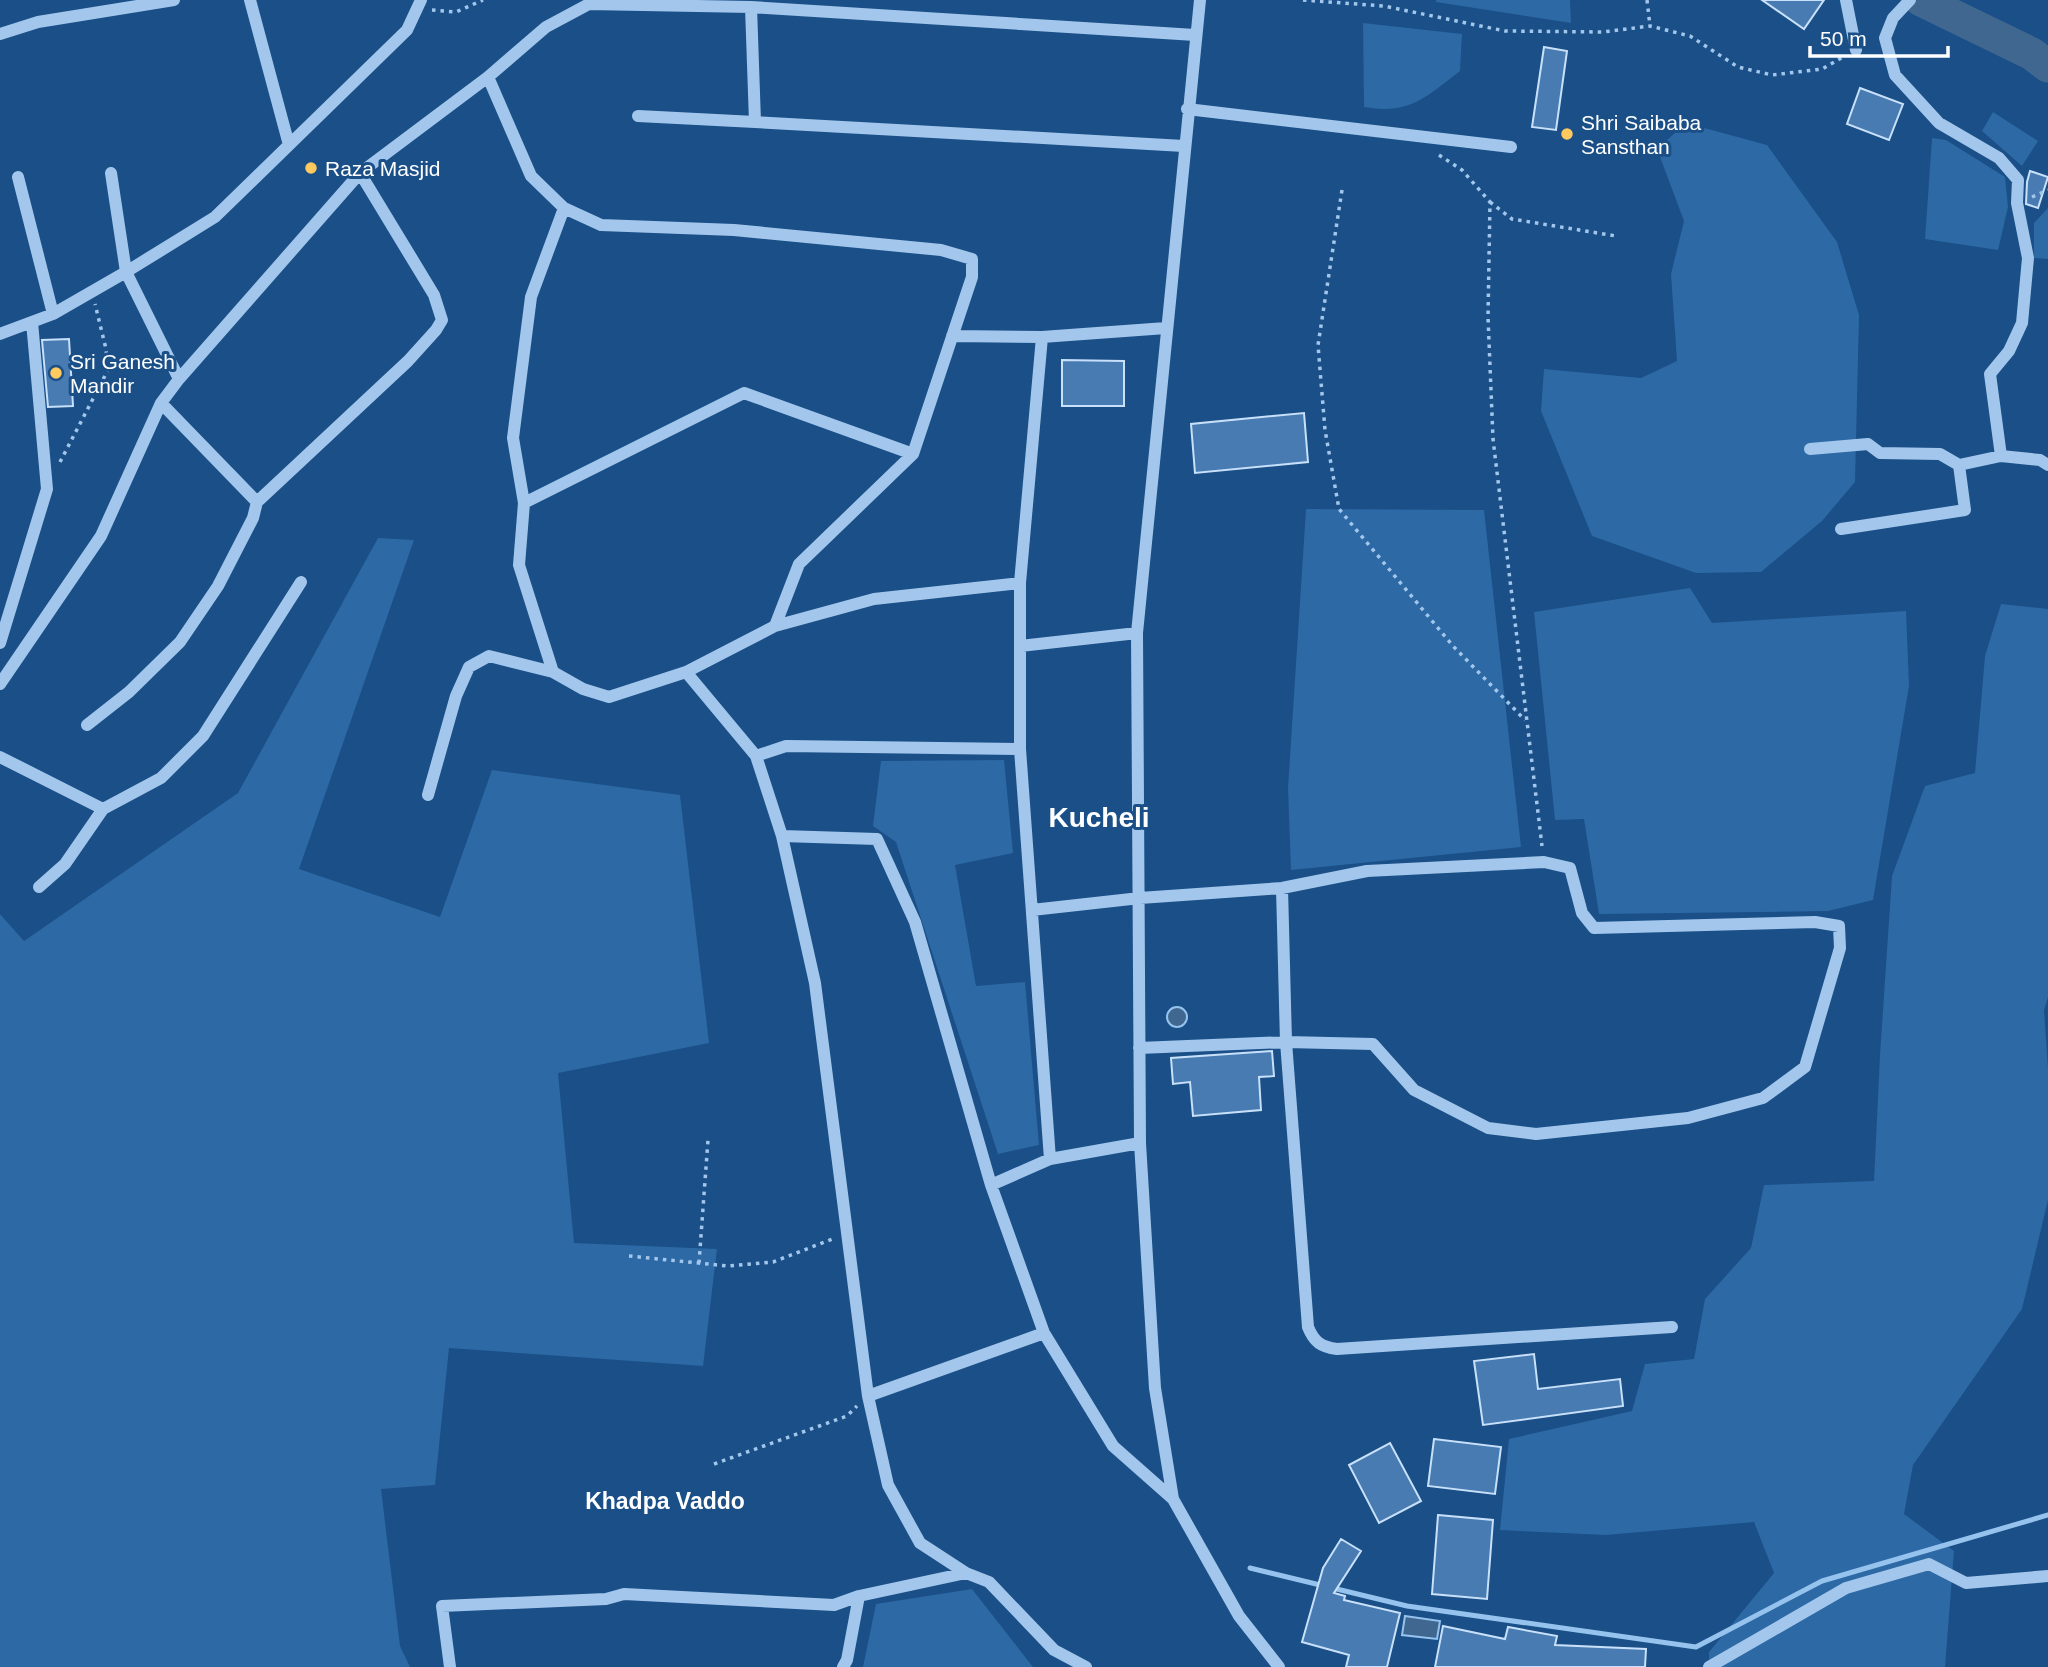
<svg xmlns="http://www.w3.org/2000/svg" width="2048" height="1667" font-family="Helvetica,sans-serif">
	<style>
		.green { fill: #2d69a5 }
		.water { fill: #406790; stroke: #95c3ee; stroke-width: 2 }
		.lines { fill: none; stroke-linecap: round; stroke-linejoin: round }
		.stream { stroke: #95c3ee; stroke-width: 5 }
		.river { stroke: #406790; stroke-width: 33 }
		.building { fill: #477bb2; stroke: #c8e0f9; stroke-width: 2 }
		.path { stroke: #a3c7ec; stroke-width: 3.5; stroke-dasharray: 3.5 5; stroke-linecap: butt }
		.minor { stroke: #a3c7ec; stroke-width: 12 }
		.poi-dot { fill: #fec95f; stroke: #1a4f87; stroke-width: 2.5 }
		.labels { text-anchor: middle; dominant-baseline: central; stroke-width: 6; stroke-linejoin: round; paint-order: stroke }
		.poi-label { font-size: 21px; fill: #fff; stroke: #1a4f87; text-anchor: start }
		.neighbourhood-label { font-size: 23px; font-weight: bold; fill: #fff; stroke: #1a4f87 }
		.district-label { font-size: 28px; font-weight: bold; fill: #fff; stroke: #1a4f87 }
	</style>
	<rect width="100%" height="100%" fill="#1a4f87"/>
	<path class="green" d="M1436,0H1570L1571,23L1436,2Z
		M1363,23L1462,34L1460,71C1426,97 1410,115 1364,107Z
		M1993,112L2038,141L2022,166L1982,131Z
		M1686,123L1767,145L1837,242L1859,315L1855,482L1822,521L1761,572L1696,573L1592,536L1541,411L1544,369L1641,378L1677,361L1671,274L1684,221L1657,149Z
		M1932,138L1946,140L2005,177L2008,207L1998,250L1925,239Z
		M2048,208V259L2034,258V223Z
		M1306,509L1484,510L1521,847L1291,870L1288,788Z
		M378,538L414,540L299,869L440,917L492,770L680,795L709,1043L558,1073L574,1243L717,1249L703,1366L449,1348L435,1485L381,1489L400,1646L410,1667H0V914L24,941L238,793Z
		M1690,588L1712,623L1906,611L1909,686L1873,900L1828,911L1599,914L1584,819L1555,820L1534,612Z
		M2001,604L2048,609V997L2044,1010L2048,1068V1200L2022,1309L1913,1465L1904,1514L1954,1551L1945,1667H1709V1652L1774,1573L1754,1522L1606,1535L1500,1530L1509,1439L1632,1411L1645,1364L1694,1359L1705,1299L1751,1248L1764,1185L1874,1181L1880,1055L1892,876L1925,786L1975,773L1985,656Z
		M1004,760L1013,853L955,865L976,986L1025,982L1039,1145L998,1154L896,842L873,826L881,761Z
		M972,1589L1033,1667H863L876,1604Z"/>
	<path class="water" d="M1167 1017a10 10 0 1 1 20 0a10 10 0 1 1-20 0Z
		M1405,1616L1440,1621L1437,1639L1402,1635Z"/>
	<g class="lines">
		<path class="stream" d="M1250,1568L1407,1606L1696,1647L1822,1581L2048,1515"/>
		<path class="river" d="M1921,0L2032,54L2048,66"/>
	</g>
	<path class="building" d="M1762,0H1824L1804,29Z
		M1544,47L1567,51L1556,130L1532,127Z
		M1860,88L1903,104L1889,140L1847,124Z
		M2030,171L2048,177L2038,208L2026,204L2027,182Z
		M69,339L73,406L48,407L42,340Z
		M1062,360L1124,361V406H1062Z
		M1304,413L1308,462L1195,473L1191,424Z
		M1272,1051L1274,1076L1259,1077L1261,1110L1193,1116L1190,1082L1173,1084L1171,1058Z
		M1534,1354L1538,1389L1620,1379L1623,1406L1483,1425L1474,1361Z
		M1434,1439L1501,1447L1495,1494L1428,1486Z
		M1390,1443L1421,1501L1379,1523L1349,1465Z
		M1438,1515L1493,1520L1487,1599L1432,1594Z
		M1341,1539L1361,1551L1334,1593L1345,1596L1344,1600L1400,1613L1387,1667H1346L1349,1655L1302,1642L1323,1568Z
		M1443,1626L1505,1639L1508,1627L1557,1636L1555,1645L1646,1649L1645,1667H1435Z"/>
	<g class="lines">
		<path class="path" d="M1303,0L1384,6L1505,31L1603,32L1650,26L1690,36L1738,67L1772,75L1822,69L1845,56
			M1647,0L1650,26
			M432,10L456,12L483,0
			M1439,155L1462,170L1490,202L1488,317L1493,439L1542,846
			M1342,190L1318,345L1325,430L1339,509L1453,646L1525,720
			M2032,197L2048,190
			M1490,202L1512,219L1616,236
			M60,462L108,370L106,349L95,304
			M629,1256L728,1266L773,1262L835,1238
			M699,1263L708,1140
			M714,1464L847,1416L857,1406"/>
		<path class="minor" d="M250,0L289,145
			M1200,0L1137,633L1140,1143L1155,1388L1173,1499L1239,1616L1279,1667
			M1846,0L1856,50
			M1910,0L1893,18L1885,38L1895,75L1939,123L1999,158L2018,180L2017,203L2028,258L2022,323L2009,351L1990,374L2001,456L2040,460L2048,465
			M751,7L755,122L1184,146
			M0,34L38,22L174,0
			M488,77L531,176L564,208L601,225L734,230L941,250L972,259V277L913,454L799,564L775,626
			M1187,109L1511,147
			M638,116L755,122
			M111,173L126,272L179,379
			M18,177L53,314
			M0,334L53,314L126,272L215,217L407,30L421,0
			M952,336L1042,337L1166,328
			M1042,337L1020,583V749L1050,1159
			M161,403L257,502
			M1810,449L1868,444L1880,453L1940,454L1959,465
			M524,503L744,393L913,454
			M1841,529L1965,510L1959,465L2001,456
			M0,643L47,489L32,322
			M1020,646L1137,633
			M553,672L519,565L524,503L513,438L531,297L564,208
			M686,672L756,756L782,836L815,983L868,1396L888,1485L920,1543L966,1573L989,1582L1054,1650L1086,1667
			M0,684L101,536L161,403L179,379L360,173L488,77L546,27L589,4L751,7L1195,35
			M87,725L129,692L180,642L218,586L253,518L257,502L408,361L436,330L442,320L434,295L360,173
			M756,756L786,746L1020,749
			M0,757L103,809
			M428,795L456,696L469,667L489,656L553,672L583,689L609,697L686,672L775,626L874,599L1020,583
			M782,836L877,839L915,922L991,1185L1044,1333L1113,1446L1173,1499
			M39,887L65,864L103,809L161,778L203,736L301,582
			M1282,888L1286,1042L1308,1327C1314,1342 1321,1347 1337,1349L1672,1327
			M1032,910L1140,898L1282,888L1367,871L1544,862L1570,868L1582,913L1594,928L1815,922L1839,926L1840,948L1805,1067L1763,1098L1688,1118L1536,1134L1488,1128L1414,1090L1373,1044L1286,1042L1139,1048
			M991,1185L1050,1159L1140,1143
			M868,1396L1044,1333
			M450,1667L442,1606L606,1599L624,1594L834,1605L859,1596L966,1573
			M843,1667L847,1660L859,1596
			M1709,1667L1846,1588L1929,1564L1966,1583L2048,1576"/>
	</g>
	<g class="poi-dot">
		<circle cx="1567" cy="134" r="7"/>
		<circle cx="311" cy="168" r="7"/>
		<circle cx="56" cy="373" r="7"/>
	</g>
	<g class="labels">
		<g class="poi-label">
			<text x="1581" y="122">Shri Saibaba<tspan x="1581" dy="24">Sansthan</tspan></text>
			<text x="325" y="168">Raza Masjid</text>
			<text x="70" y="361">Sri Ganesh<tspan x="70" dy="24">Mandir</tspan></text>
		</g>
		<g class="neighbourhood-label">
			<text x="665" y="1501">Khadpa Vaddo</text>
		</g>
		<g class="district-label">
			<text x="1099" y="817">Kucheli</text>
		</g>
	</g>
	<path d="M1810 46v10h138v-10" fill="none" stroke="#ffffff" stroke-width="3.5"/>
	<text x="1820" y="46" font-size="21" fill="#ffffff" stroke="#1a4f87" stroke-width="5" paint-order="stroke">50 m</text>
</svg>
